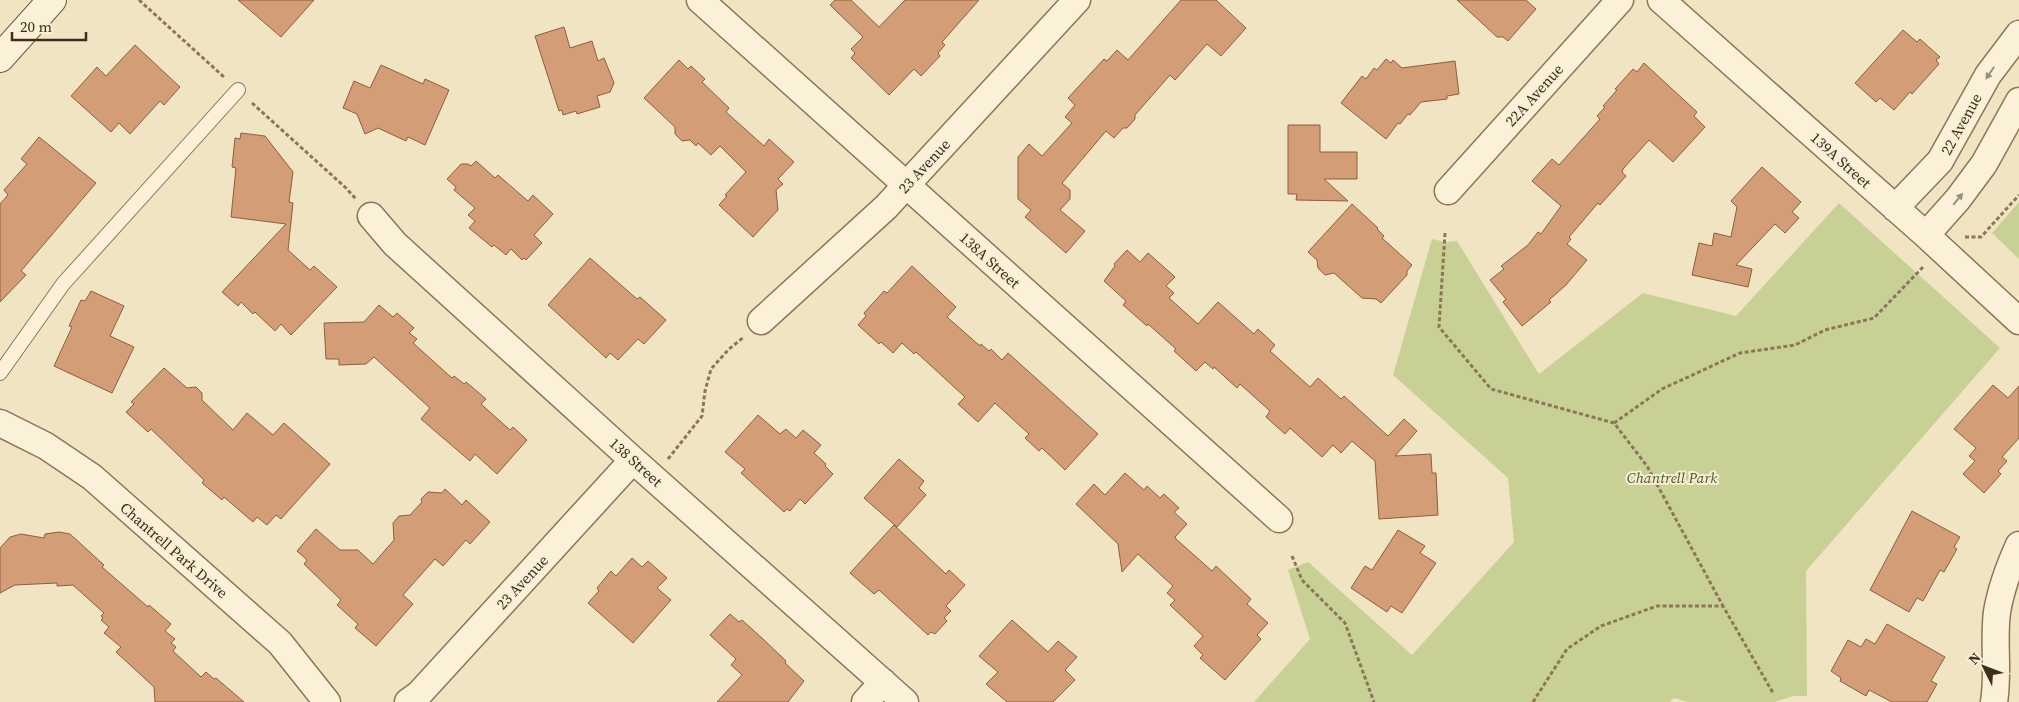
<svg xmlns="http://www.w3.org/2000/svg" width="2019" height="702" font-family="'Source Serif 4',serif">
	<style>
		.green { fill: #c9d096 }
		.building { fill: #d29d77; stroke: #8e5e3d }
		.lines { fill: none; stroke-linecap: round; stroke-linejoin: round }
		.service-casing { stroke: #8d7559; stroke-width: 16 }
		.minor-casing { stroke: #8d7559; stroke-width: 29 }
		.secondary-casing { stroke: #6f563c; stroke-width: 30 }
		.path { stroke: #8d7559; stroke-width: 3; stroke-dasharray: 4 2.5; stroke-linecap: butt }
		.service { stroke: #fbf1d8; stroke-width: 14 }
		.minor { stroke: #fbf1d8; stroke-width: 26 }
		.secondary { stroke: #fbf1d8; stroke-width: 28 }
		.oneway { fill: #9c8f7b }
		.labels { text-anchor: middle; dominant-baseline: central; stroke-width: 4; stroke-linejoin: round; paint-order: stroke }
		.street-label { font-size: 15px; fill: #3c2d1e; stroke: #f8eed4 }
		.park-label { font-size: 15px; font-style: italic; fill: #4b5a23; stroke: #f8eed4 }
	</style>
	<rect width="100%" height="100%" fill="#f1e4c3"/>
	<path class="green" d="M2019,202V259L1992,233Z
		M1839,203L2000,348L1806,571L1807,696H1793L1775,702H1688L1674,698L1670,702H1254L1310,639L1288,570L1308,562L1412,655L1514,542L1508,478L1393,375L1432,239L1445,242L1457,241L1539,374L1643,293L1736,316Z"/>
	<path class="building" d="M238,0H314L281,37Z
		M835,0H851L879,27L905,0H979L942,42L945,45L938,53L940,56L921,76L914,69L889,95L851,58L855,53L851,49L863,37L830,5Z
		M1181,0H1216L1246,28L1221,56L1207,44L1175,80L1170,75L1135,115V119L1127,128H1123L1114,138L1106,131L1062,183L1070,190V199L1060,210L1085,231L1066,253L1025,217L1031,210L1018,199V157L1029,144L1042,156L1072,123L1065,117L1075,105L1068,98L1104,59L1107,61L1117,50L1128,60Z
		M1457,0H1526L1536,9L1508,41L1503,37H1497Z
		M564,27L570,48L592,41L598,61L604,58L614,83L610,92L597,96L600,107L577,114L576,111L563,115L562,110L559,111L535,36Z
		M1903,30L1917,42L1920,39L1940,57L1936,60L1939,64L1912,94L1910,92L1894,110L1880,98L1876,102L1855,83Z
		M135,45L180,87L164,105L160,101L130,134L119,123L111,132L71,96L97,67L106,76Z
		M1386,59L1391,63L1393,60L1402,68L1455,61L1459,94L1447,96V99L1421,102L1410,115L1408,114L1400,124L1398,123L1386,139L1341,103L1362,76L1366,79L1374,68L1377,70Z
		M679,60L688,69L691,66L705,79L702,82L729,108L726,112L764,146L769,139L794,162L778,179L783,184L776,190L778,210L753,237L719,205L727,196L725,195L746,172L720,146L711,155L698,143L696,146L690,140L682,141L675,134V127L644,98Z
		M1644,63L1697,112L1694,116L1705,127L1673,162L1649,140L1623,169L1622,172L1626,176L1600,205L1598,203L1569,237L1571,239L1567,244L1587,260L1566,285L1549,300L1551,302L1522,326L1503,302L1506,299L1490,280L1504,269L1501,266L1528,245L1538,232L1541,234L1561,206L1532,181L1552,159L1559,165L1600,119L1597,116L1605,107L1603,106L1617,90L1615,89L1633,69L1637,72Z
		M381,65L423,84L425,79L449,90L425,145L408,137L406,141L378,128L365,134L357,114L343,108L354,81L370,88Z
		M1288,125H1320V152H1357V179H1324L1348,201L1296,200L1297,194H1288Z
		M241,133L265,136L293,172L289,202L293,203L288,250L310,270L314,266L337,287L291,335L281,324L275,331L255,312L253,314L241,302L238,306L222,292L286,224L231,217L236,168L232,167L235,138L240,139Z
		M39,137L96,183L21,271L26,275L0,302V204L8,195L4,190L27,164L21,159Z
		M476,161L495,178L498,175L528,201L533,195L553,214L534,235L542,243L526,260L524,258L522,260L511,249L506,255L494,245L492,247L469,228L475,221L468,215L475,208L454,190L456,187L447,179L461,164H468L471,166Z
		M1762,167L1801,202L1792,212L1799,218L1785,233L1775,224L1736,265L1752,269L1748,287L1692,275L1699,243L1712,246L1714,233L1731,237L1737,207L1731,201Z
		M1352,204L1378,228L1377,229L1384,236L1382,238L1412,265L1407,271V275L1381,303L1376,299L1362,298L1334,273L1325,275L1318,268L1317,260L1308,252Z
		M1127,250L1140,262L1148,253L1175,277L1166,286L1174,293L1169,298L1198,324L1218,302L1254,334L1258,329L1275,345L1270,351L1310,387L1318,378L1341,399L1344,396L1388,436L1404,419L1417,431L1395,456L1431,454L1432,473H1436L1438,515L1379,519L1375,461L1352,441L1341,453L1333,445L1322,457L1290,428L1285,434L1266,417L1270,411L1240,384L1237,388L1214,367L1213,369L1205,362L1196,371L1174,351L1176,349L1148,324L1147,326L1123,305L1126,301L1104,281L1115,266L1114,264Z
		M590,258L637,299L640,297L666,320L644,344L638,339L618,360L610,353L606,358L548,305Z
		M912,266L956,307L947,317L980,346L981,344L989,351L991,349L1002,360L1008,353L1098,434L1065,470L1042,448L1039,451L1025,438L1029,434L995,403L978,422L958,404L965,397L916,352L914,354L902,343L893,353L881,342L879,344L858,325L866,316L864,313L884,291L887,293Z
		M91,291L124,306L110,336L134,347L112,393L54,366L72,327L69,326L81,300L85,301Z
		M379,305L393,317L397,313L414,328L409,333L417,339L413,343L452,378L454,376L464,384L466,382L486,399L481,404L510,430L513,427L527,440L497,474L475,454L470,461L421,419L430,408L374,357L366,364L339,365V359H326L324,323L364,322Z
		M164,368L187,388L196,387L202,393V400L233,430L247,413L273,435L284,423L330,464L281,519L276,515L267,525L257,517L253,522L224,497L222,500L202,483L204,480L151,429L148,432L126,412L134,404L131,402Z
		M1993,385L2008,398L2019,386V438L2002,457L2007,461L1998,471L2001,474L1984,493L1963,474L1975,461L1969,456L1976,448L1954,429Z
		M758,415L780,434L786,429L796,438L803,430L821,445L814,453L826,464L825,466L833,474L805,504L800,499L790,511L787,509L784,512L741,473L745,469L725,452Z
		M899,459L924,481L919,488L926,495L897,527L864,498Z
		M1125,473L1144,490L1147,486L1160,498L1164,494L1179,508L1174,512L1187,524L1175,537L1176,539L1212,571L1216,566L1251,599L1247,604L1268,623L1257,635L1261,639L1225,680L1200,658L1203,655L1194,646L1203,636L1170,605L1175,600L1167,593L1173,586L1138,554L1122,572L1118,544L1076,504L1094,484L1105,495Z
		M445,489L462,505L466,500L490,522L470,544L466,540L443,566L435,559L403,595L413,604L376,646L355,628L358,624L337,605L341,600L304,564L307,560L297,551L316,529L340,550H358L373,564L394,540L393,523L399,516L410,515L422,502L421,499L428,492L442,493Z
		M1912,511L1960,537L1954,547L1957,549L1944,572L1940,570L1923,601L1917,598L1909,612L1870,590Z
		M894,525L946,574L949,570L965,585L946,606L951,611L944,618L947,621L935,634L931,632L928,635L879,590L874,594L850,573Z
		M1398,530L1425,546L1420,553L1436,563L1402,613L1391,606L1387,612L1351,588L1365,566L1372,570Z
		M59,532L70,534L104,565L102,567L148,607L149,605L171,624L165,631L175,639L171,643L176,647L173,651L201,677L206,672L214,679L216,678L244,702H155L154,687L116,652L121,647L104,633L109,627L101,620L103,618L101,616L104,613L73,585L57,586V583L15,585L0,593V548L10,537L21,534L44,538L45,534Z
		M632,558L642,567L648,561L667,578L657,588L671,600L633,643L588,603L599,591L597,588L611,571L616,576Z
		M730,614L739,622L742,620L763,639L786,661L785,663L804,681L788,702H717L742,675L731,665L736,659L710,635Z
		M1012,620L1048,652L1058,641L1077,657L1065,670L1075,680L1053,702H1007L986,684L998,672L979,656Z
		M1887,624L1945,657L1931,681L1937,684L1927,702H1892L1869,690L1866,696L1840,681L1841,678L1831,671L1848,640L1861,647L1866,639L1875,644Z"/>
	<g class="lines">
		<defs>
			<path id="service" d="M0,373L63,284L238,90"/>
			<path id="minor" d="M700,0L1279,519
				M1661,0L1926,235L2019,321
				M1448,191L1620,0
				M1895,208L1940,161L1988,75L2019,34
				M371,216L395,244L633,460L905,702
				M1926,235L1958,199L1984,164L2019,101
				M761,321L886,207L1077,0
				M0,423L46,446L92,477L280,643L327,702
				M408,702L419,694L633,460
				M865,702L883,682
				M1994,702C1999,672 1993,642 1997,612C2001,588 2009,567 2019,545"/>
			<path id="secondary" d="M0,58L52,0"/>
		</defs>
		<use href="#service" class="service-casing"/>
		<use href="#minor" class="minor-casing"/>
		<use href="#secondary" class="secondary-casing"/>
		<path class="path" d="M139,0L224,77
			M252,103L346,188L356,199
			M1445,233L1439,327L1491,389L1614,423L1647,466L1723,606
			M1965,237H1981L2019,195
			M1614,423L1662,389L1740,353L1795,345L1825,330L1874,318L1923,267
			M668,459L702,416L705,391L711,369L729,349L744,337
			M1292,556L1302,580L1345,623L1374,702
			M1533,702L1567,649L1601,626L1657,606H1723L1773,693"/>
		<use href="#service" class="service"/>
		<use href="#minor" class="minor"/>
		<use href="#secondary" class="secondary"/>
	</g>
	<defs><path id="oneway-solid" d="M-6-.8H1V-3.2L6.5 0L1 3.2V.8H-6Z" transform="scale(1.25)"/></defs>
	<g class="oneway">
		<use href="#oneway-solid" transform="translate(1990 73) rotate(124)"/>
		<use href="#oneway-solid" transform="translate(1958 199) rotate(-51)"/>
	</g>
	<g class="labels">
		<g class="street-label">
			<text transform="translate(1534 95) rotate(-48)">22A Avenue</text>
			<text transform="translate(1961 124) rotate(-61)">22 Avenue</text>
			<text transform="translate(1841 160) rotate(42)">139A Street</text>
			<text transform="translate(924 166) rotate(-47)">23 Avenue</text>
			<text transform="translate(990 260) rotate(42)">138A Street</text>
			<text transform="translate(636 462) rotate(42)">138 Street</text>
			<text transform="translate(174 550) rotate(41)">Chantrell Park Drive</text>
			<text transform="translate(522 582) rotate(-47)">23 Avenue</text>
		</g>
		<g class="park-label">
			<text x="1672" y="477">Chantrell Park</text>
		</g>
	</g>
	<g transform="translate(1984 667) rotate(312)" stroke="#f8eed4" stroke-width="4" paint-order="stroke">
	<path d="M0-4L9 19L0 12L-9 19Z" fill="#3c2d1e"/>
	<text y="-8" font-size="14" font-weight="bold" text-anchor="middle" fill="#3c2d1e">N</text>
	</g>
	<path d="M12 32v8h74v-8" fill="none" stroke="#3c2d1e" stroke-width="2.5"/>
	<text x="20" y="32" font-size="15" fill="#3c2d1e" stroke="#f8eed4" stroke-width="4" paint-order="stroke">20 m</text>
</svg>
